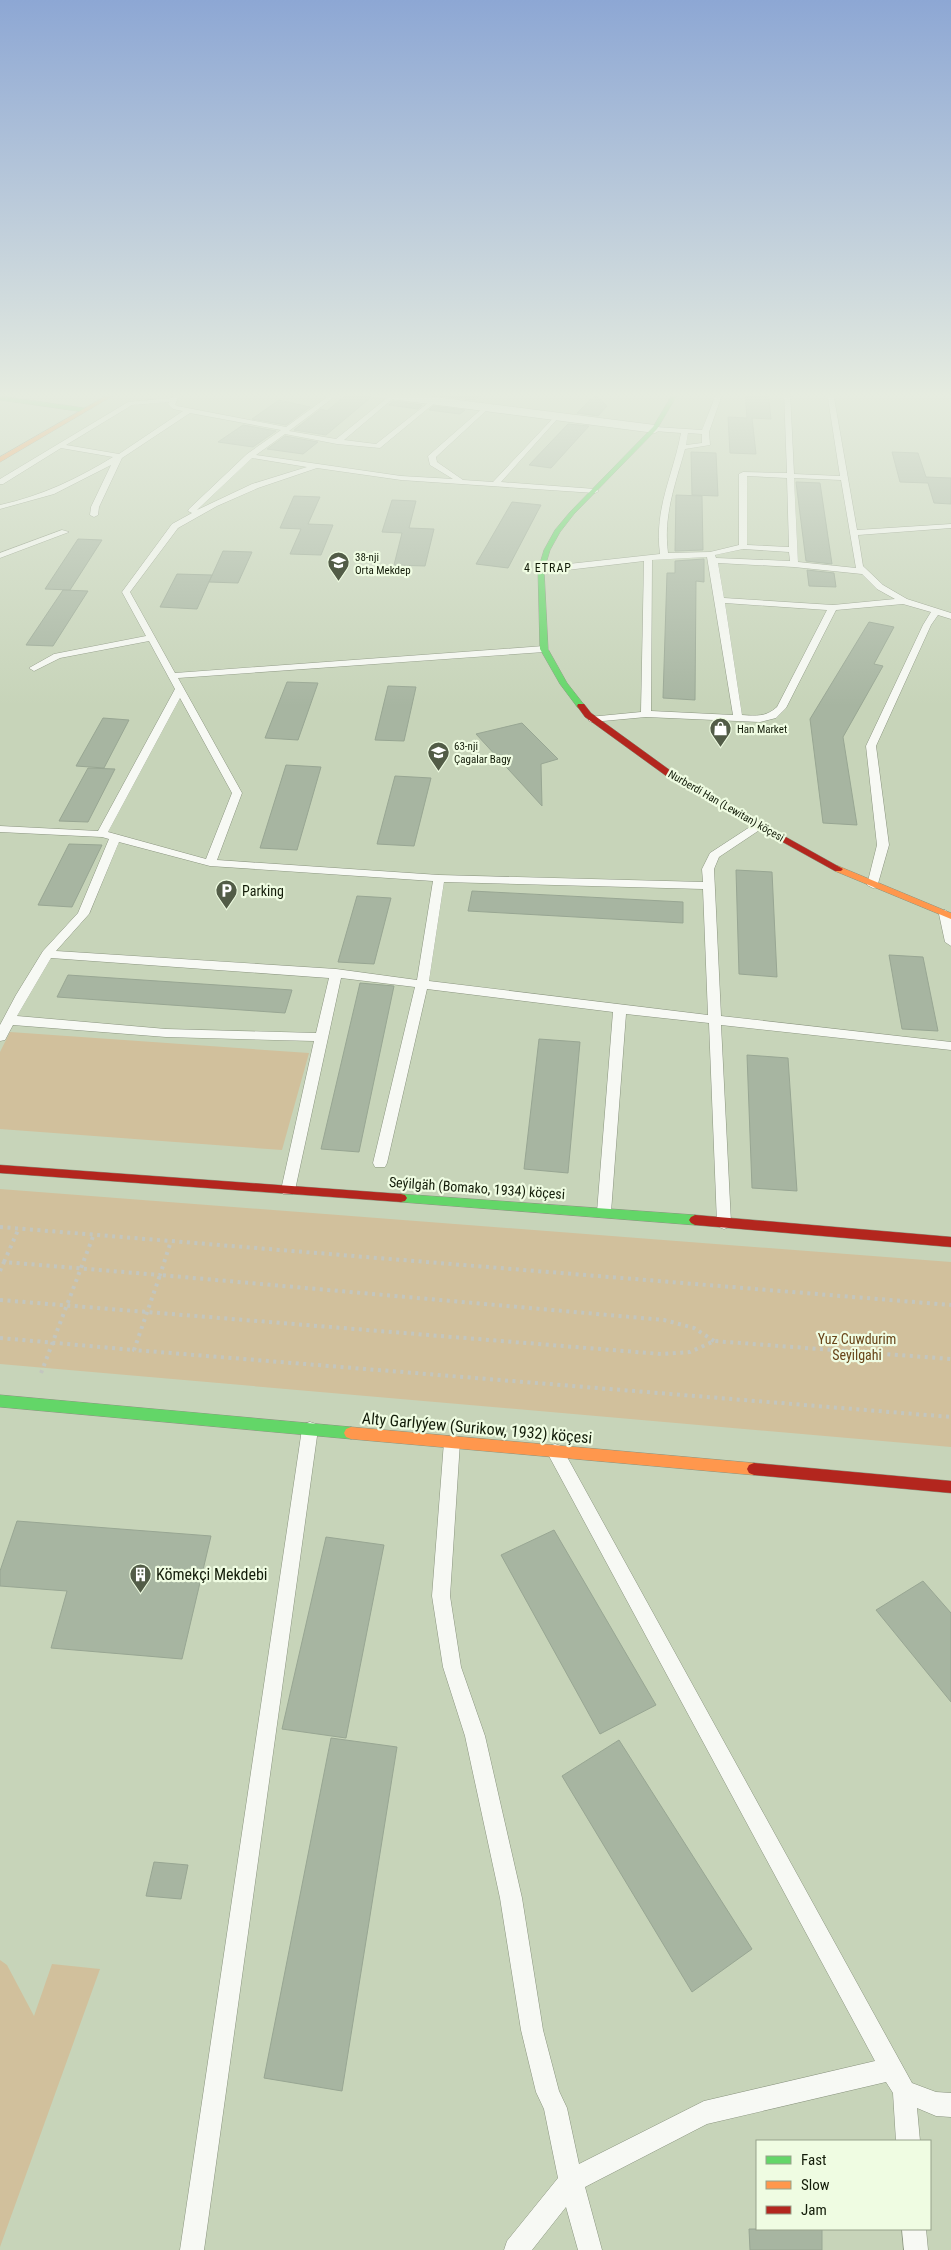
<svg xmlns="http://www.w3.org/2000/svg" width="951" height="2250" font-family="'Roboto Condensed',sans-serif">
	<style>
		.green { fill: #d1c09c }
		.building { fill: #a7b5a1; stroke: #98a693 }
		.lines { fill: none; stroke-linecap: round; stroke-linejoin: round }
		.lane-casing { stroke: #8a947f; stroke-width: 1 }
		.street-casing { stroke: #8a947f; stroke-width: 1 }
		.fast-casing { stroke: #8a947f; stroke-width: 1 }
		.slow-casing { stroke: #8a947f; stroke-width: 1 }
		.jam-casing { stroke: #8a947f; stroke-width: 1 }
		.path { stroke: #c3c6bf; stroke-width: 4; stroke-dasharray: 3 4.5; stroke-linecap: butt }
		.lane { fill: #f7f9f4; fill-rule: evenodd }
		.street { fill: #f7f9f4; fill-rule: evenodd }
		.fast { fill: #63d668; fill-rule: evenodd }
		.slow { fill: #ff974d; fill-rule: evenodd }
		.jam { fill: #b3261e; fill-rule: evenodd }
		.labels { text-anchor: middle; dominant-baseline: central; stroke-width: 4.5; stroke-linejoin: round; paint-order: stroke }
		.far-poi-label { font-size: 11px; fill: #131c09; stroke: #effce2; text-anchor: start }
		.far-street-label { font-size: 11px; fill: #131c09; stroke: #effce2 }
		.far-neighbourhood-label { font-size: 12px; letter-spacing: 1px; fill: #131c09; stroke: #effce2 }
		.poi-label { font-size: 14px; fill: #131c09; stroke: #effce2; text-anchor: start }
		.street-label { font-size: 14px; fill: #131c09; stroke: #effce2 }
		.park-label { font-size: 14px; fill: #684519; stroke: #effce2 }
		.near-street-label { font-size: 16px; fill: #131c09; stroke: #effce2 }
		.near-poi-label { font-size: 16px; fill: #131c09; stroke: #effce2; text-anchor: start }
	</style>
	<rect width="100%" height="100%" fill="#c7d4b9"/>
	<path class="green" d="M10,1032L309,1053L282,1150L0,1129V1052Z
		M0,1189L951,1262V1447L0,1364Z
		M0,1960L7,1965L34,2016L52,1964L100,1969L0,2247Z"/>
	<path class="building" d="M350,392H358L370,398L326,435L294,430L321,409L327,411Z
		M406,392H485L475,400Z
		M745,392H768L771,419L752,418L756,454L730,453L728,417L747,418Z
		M595,395L607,406L598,416L577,413Z
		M279,400L310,407L286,425L252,419Z
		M393,401L422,405L418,409L389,405Z
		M433,406L465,410L460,414L429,410Z
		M568,424L589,426L551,468L529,465Z
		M243,425L276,431L253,447L218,442Z
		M285,436L318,442L303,454L267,449Z
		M691,452L716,453L718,496L692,495Z
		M892,452L918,453L926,477L951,478V504L934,503L928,483L900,482Z
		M796,482L820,483L832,564L806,561Z
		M676,495L702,496L703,550L675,551Z
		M294,496L320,497L308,524L333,525L321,555L290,554L301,529L280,528Z
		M392,500L416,501L409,528L434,529L425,566L394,565L402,533L382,532Z
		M512,502L541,505L508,568L476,564Z
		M78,539L102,540L70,590L45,589Z
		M223,551L252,552L238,583L209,582Z
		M704,559V582L696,581L695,700L663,698L667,573H675V561Z
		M807,570L834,573L836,587L809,586Z
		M177,574L212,575L197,609L160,607Z
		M63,590L88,591L53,646L26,645Z
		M869,622L894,627L874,664L883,666L843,737L857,825L823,823L810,719Z
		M287,682L318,683L298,740L265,738Z
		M388,686L416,687L404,741L375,740Z
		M103,718L129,720L104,768L76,766Z
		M522,723L558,759L541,764L542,806L476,734Z
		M286,765L321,767L297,850L260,848Z
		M88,768L115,769L88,822L59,821Z
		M395,776L431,778L414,846L377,844Z
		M69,844L102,845L72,907L38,905Z
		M736,870L772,872L777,977L739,974Z
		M472,891L683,902V923L468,911Z
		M357,896L391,898L374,964L338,962Z
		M889,955L923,957L938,1031L902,1029Z
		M68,975L292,990L285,1013L57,997Z
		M360,983L394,986L359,1152L321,1149Z
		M539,1039L580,1042L568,1173L524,1169Z
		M747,1055L788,1058L797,1191L752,1188Z
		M17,1521L211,1536L182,1659L51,1648L67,1591L0,1586V1571Z
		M554,1530L656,1705L600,1734L501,1555Z
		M326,1537L384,1545L346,1738L282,1729Z
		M923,1581L951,1613V1702L876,1610Z
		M331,1738L397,1747L342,2091L264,2078Z
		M619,1740L752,1949L692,1992L562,1776Z
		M154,1862L188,1865L181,1899L146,1896Z
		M749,2229H822V2250H750Z"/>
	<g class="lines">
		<defs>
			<path id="lane" d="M176,392H182L175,404L177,406L286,427L334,392H341L289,431L336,439L392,394H396V396L344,440L376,444L433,399H437V401L380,448L337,444L285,434L256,455L401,476L453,479L430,465L428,456L485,406H489V408L436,457L437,462L463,480L493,482L557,414L560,416L559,417L501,482L595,489L599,491L595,493L401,480L317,468L258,488L217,506L178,528L130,592L175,673L544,646L549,649L544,652L178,678L242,793L217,860L439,875L703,882L702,869L710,853L756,823H764L765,825L764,827L719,857L714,869L721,1016L951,1042V1050L721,1025L731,1223L729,1227L724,1229L719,1227L717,1223L709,1023L626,1014L611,1212L609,1216L604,1217L599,1216L597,1212L613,1012L427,989L387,1163L385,1167H375L373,1163L415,987L341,978L295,1190L293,1194H283L281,1190L314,1041L166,1037L13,1025L5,1040L0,1041V1025L16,995L43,951L78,913L109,839L102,837L0,832V826L98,831L175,689L149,641L60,658L34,671L29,668L54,654L146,636L122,592L172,524L192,513L188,511L189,509L247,454L281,430L190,413L122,458L99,507L98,515L94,517L90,515L91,507L111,465L54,494L0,509V505C41,496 77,479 113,457L61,448L3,484H0V479L128,402L172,398ZM169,402L168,404L173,409L183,411L119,454L66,445L132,405ZM252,458L307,467L252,484L197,510ZM180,698L232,793L206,859L108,832ZM119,842L210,866L433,881L417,980L336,969L56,951L89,914ZM444,882L703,889L708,1015L429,981ZM51,958L329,978L316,1033L166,1029L17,1016Z
				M717,392H723L709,432L710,445L685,449C675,485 663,516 668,553L710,552L739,545V474L743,472L787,473L784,392H790L794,474L840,476L827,392H833L857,530L951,524V528L858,535L863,566L883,585L907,599L951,613V619L938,615L931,625L876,746L889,845L877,887L873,888L867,885L877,845L866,746L923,625L931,612L903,604L836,610L786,708L776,718L760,722L646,717L592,722L589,721V717L641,712L644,561L541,573L537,570L541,567L660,554C654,508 673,476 681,433L655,431L651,429L655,427L702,430ZM688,433L702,434V443L686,445ZM747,476L787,478L789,547L747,545ZM794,478L841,480L856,568L798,562ZM743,549L789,552L790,561L716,558L715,555ZM707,557L733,715L651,711L652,560ZM718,563L794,567L862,574L877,589L895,599L833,605L724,598ZM725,603L827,610L777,707C766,717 757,716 742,715Z
				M62,530L69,532L0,558V553Z
				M945,910L951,915V946L945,942L939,914Z
				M310,1422L316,1424L318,1429L204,2250H180L302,1429L304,1424Z
				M452,1435L458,1437L460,1442L450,1596L461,1667L485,1736L522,1898L543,2030L559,2091L567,2108L579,2164L704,2101L875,2061L549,1456L547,1451L549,1446L555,1444L561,1446L912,2083L936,2092L951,2093V2117L936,2116L917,2108L920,2141H896L893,2093L886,2082L707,2124L585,2187L602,2250H578L566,2207L532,2250H504L507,2241L558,2178L544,2109L536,2092L521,2030L500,1898L465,1736L443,1667L432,1596L444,1442L446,1437Z
				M902,2229H926L928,2250H904Z"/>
			<path id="street" d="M360,392H395L655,425L662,429L655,433L367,396Z"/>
			<path id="fast" d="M674,392H679L657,429L574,514L560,532L550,550L544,570L548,649L567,683L585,706L578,708L560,684L540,649L538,570L544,550L555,530L570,512L653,427Z
				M0,396L84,408L87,410L84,412L0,400Z
				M401,1194L695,1215L699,1217L701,1220L699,1223L695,1225L401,1202L397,1201L395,1198L397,1195Z
				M0,1395L351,1427L356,1429L358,1433L356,1437L351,1439L0,1407Z"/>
			<path id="slow" d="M113,392H119L0,462V457Z
				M838,866L951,913V919L835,871V867Z
				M351,1427L754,1463L759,1465L761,1469L759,1473L754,1475L351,1439L346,1437L344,1433L346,1429Z"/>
			<path id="jam" d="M578,704H584L591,713L682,779L843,869L841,871H835L676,783L585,717L577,706Z
				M0,1165L401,1194L405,1195L407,1198L405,1201L401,1202L0,1173Z
				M695,1215L951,1237V1247L695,1225L691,1223L689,1220L691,1217Z
				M754,1463L951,1481V1493L754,1475L749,1473L747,1469L749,1465Z"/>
		</defs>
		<use href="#lane" class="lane-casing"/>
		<use href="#street" class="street-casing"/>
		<use href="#fast" class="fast-casing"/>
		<use href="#slow" class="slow-casing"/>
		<use href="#jam" class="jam-casing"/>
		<path class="path" d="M0,1227L951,1305
			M4,1262L19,1228
			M0,1271L4,1262L160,1275L171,1241
			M0,1300L661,1354L690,1352L714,1341L951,1359
			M0,1338L134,1350
			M714,1341L694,1328L664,1320L160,1275L134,1350L951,1417
			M41,1373L94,1234"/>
		<use href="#lane" class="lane"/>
		<use href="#street" class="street"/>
		<use href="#fast" class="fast"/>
		<use href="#slow" class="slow"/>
		<use href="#jam" class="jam"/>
	</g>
	<linearGradient id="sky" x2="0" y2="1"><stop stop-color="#8da7d4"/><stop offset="0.56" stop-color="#e6ece0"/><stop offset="1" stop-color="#e6ece0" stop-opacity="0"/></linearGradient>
	<rect width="951" height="706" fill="url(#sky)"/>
	<defs>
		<symbol id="school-pin" viewBox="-11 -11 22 30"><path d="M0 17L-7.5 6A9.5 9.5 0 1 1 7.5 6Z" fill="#525c47" stroke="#effce2"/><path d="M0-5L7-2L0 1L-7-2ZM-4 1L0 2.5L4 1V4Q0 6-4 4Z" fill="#fff"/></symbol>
		<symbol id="shop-pin" viewBox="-11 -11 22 30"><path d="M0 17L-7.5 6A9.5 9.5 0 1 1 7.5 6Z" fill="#525c47" stroke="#effce2"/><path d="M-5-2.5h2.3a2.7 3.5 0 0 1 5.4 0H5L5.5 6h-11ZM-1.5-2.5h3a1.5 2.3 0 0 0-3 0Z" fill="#fff"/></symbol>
		<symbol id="parking-pin" viewBox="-11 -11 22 30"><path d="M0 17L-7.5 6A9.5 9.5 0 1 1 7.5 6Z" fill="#525c47" stroke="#effce2"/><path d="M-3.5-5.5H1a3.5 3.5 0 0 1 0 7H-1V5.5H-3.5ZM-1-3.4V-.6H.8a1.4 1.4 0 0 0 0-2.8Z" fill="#fff"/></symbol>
		<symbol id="building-pin" viewBox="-11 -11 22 30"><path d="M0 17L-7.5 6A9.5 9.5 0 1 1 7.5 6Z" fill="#525c47" stroke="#effce2"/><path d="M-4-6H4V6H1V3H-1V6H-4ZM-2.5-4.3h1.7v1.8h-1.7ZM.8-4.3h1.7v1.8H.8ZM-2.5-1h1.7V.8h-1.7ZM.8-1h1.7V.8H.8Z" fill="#fff"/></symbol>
	</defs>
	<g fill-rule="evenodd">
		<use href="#school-pin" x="326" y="550" width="25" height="34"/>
		<use href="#shop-pin" x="708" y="716" width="25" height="34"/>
		<use href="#school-pin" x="426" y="740" width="25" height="34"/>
		<use href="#parking-pin" x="214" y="878" width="25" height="34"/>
		<use href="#building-pin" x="128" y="1562" width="25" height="34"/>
	</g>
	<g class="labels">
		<g class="far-poi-label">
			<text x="355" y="557">38-nji<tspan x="355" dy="13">Orta Mekdep</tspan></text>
			<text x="737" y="729">Han Market</text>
			<text x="454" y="746">63-nji<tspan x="454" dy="13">Çagalar Bagy</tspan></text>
		</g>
		<g class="far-street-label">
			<text transform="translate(726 806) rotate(30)">Nurberdi Han (Lewitan) köçesi</text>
		</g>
		<g class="far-neighbourhood-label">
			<text x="548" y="568">4 ETRAP</text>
		</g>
		<g class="poi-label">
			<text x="242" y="891">Parking</text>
		</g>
		<g class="street-label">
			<text transform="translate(477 1188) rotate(4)">Seýilgäh (Bomako, 1934) köçesi</text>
		</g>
		<g class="park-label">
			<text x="857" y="1339">Yuz Cuwdurim<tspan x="857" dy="16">Seyilgahi</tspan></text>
		</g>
		<g class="near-street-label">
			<text transform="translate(477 1428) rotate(5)">Alty Garlyýew (Surikow, 1932) köçesi</text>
		</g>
		<g class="near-poi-label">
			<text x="156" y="1574">Kömekçi Mekdebi</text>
		</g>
	</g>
	<rect x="756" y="2140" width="175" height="90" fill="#effce2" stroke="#97a28b"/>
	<rect x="766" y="2156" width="25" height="8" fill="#63d668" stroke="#97a28b"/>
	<text x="801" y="2165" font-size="15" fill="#131c09">Fast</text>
	<rect x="766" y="2181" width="25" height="8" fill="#ff974d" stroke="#97a28b"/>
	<text x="801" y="2190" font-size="15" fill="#131c09">Slow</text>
	<rect x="766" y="2206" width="25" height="8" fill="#b3261e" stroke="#97a28b"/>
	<text x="801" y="2215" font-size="15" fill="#131c09">Jam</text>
</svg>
